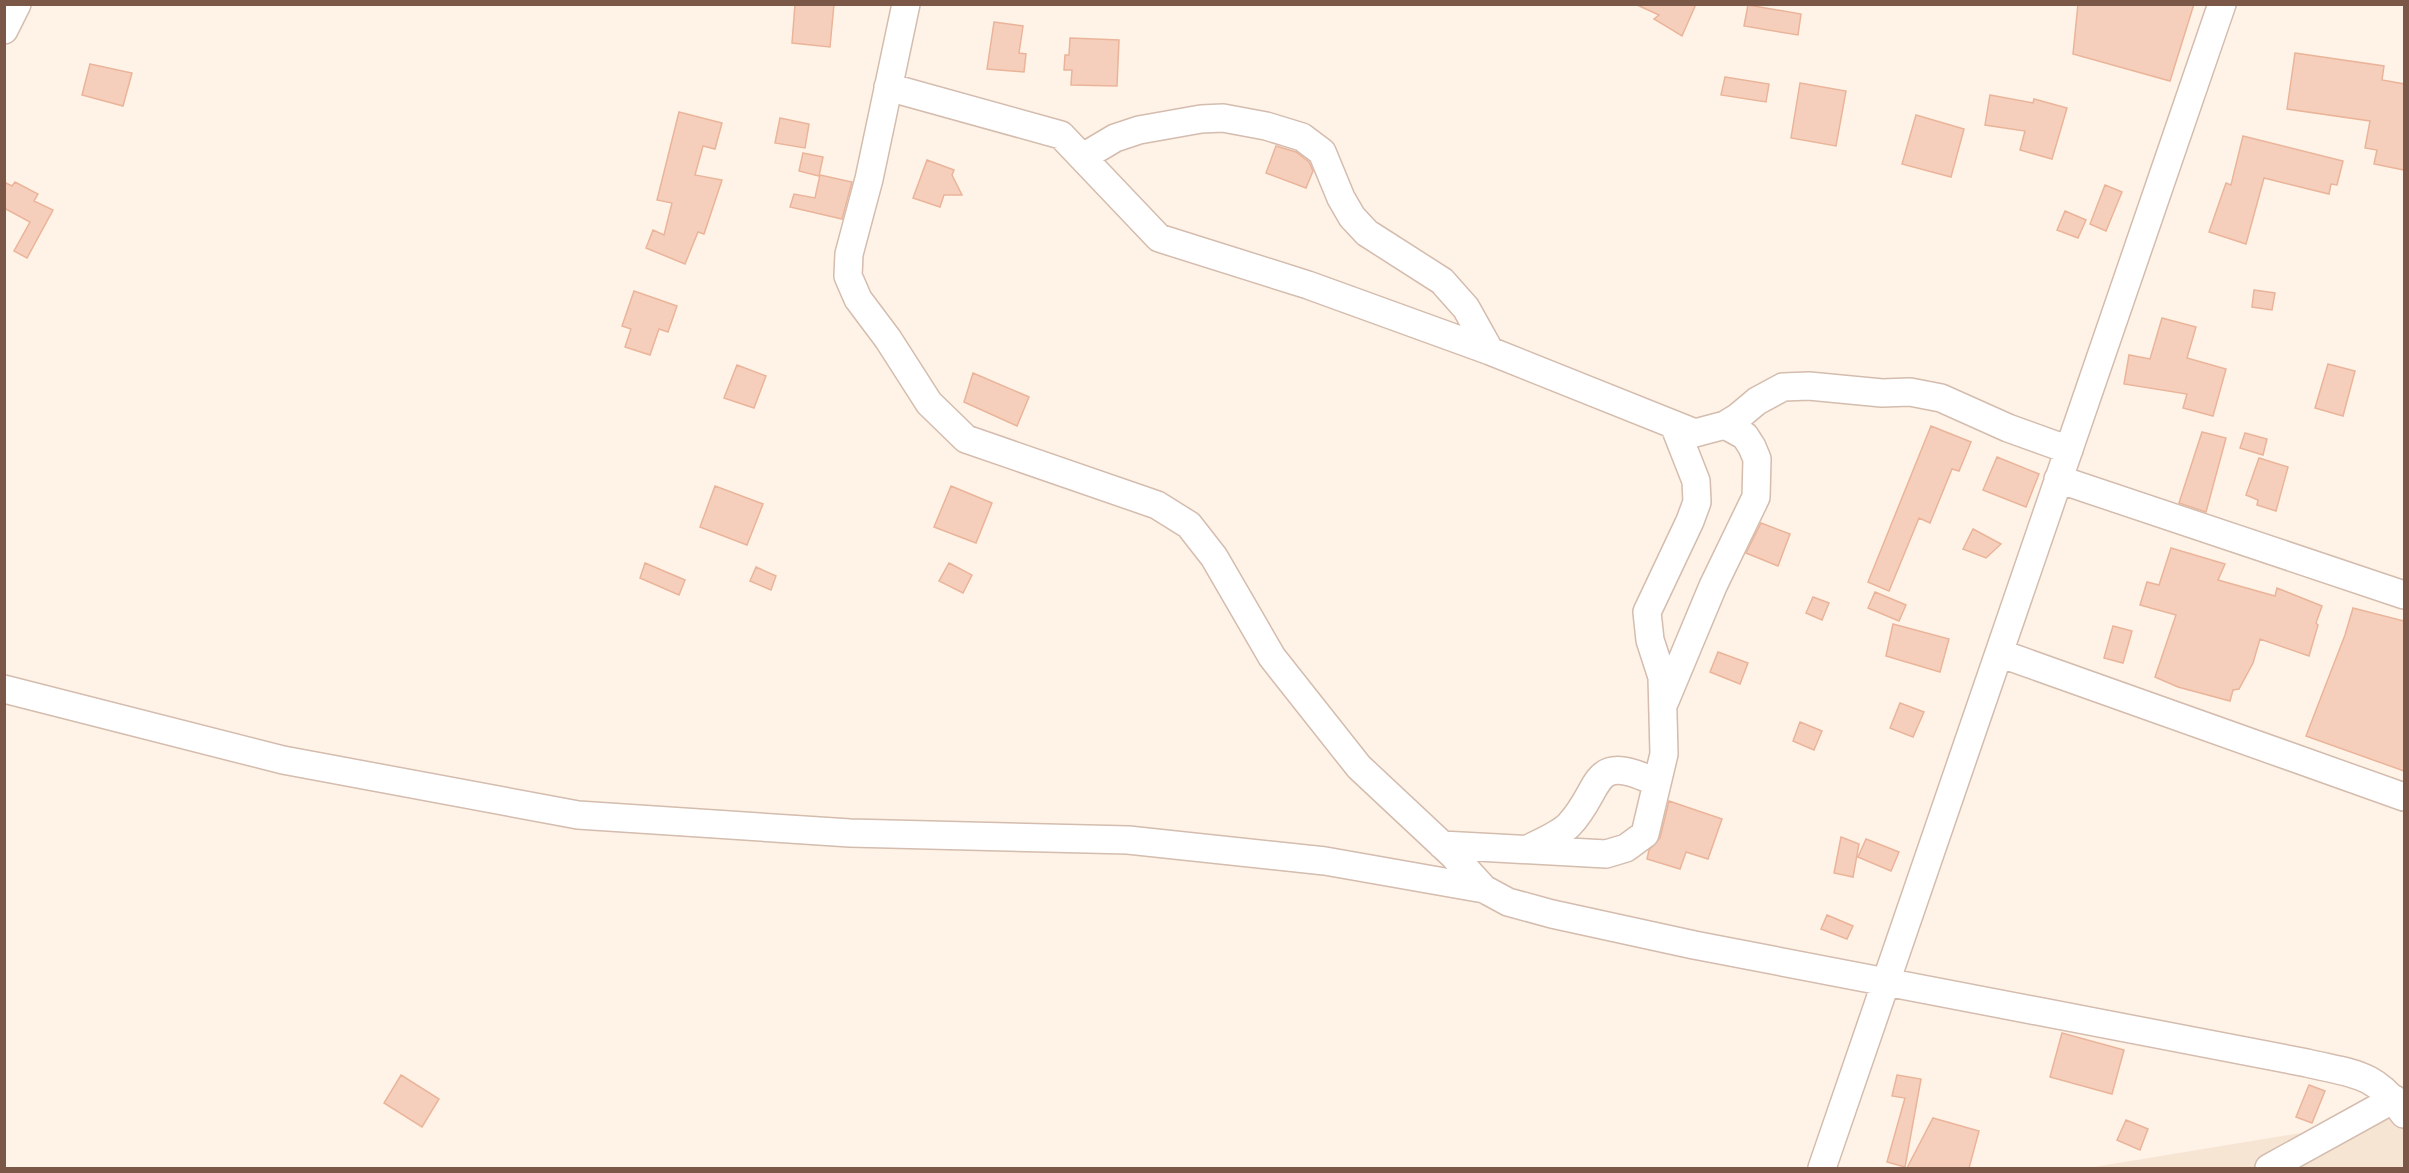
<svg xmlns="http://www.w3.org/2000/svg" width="2409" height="1173" font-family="Barlow,sans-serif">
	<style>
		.residential { fill: #f7e5d4 }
		.building { fill: #f6cfbc; stroke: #eab49a; stroke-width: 1.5 }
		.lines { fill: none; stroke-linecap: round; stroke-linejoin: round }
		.minor-casing { stroke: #d4bcae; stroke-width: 30 }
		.minor { stroke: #fff; stroke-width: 27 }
	</style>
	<rect width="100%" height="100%" fill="#fef3e6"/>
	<path class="residential" d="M2404,1116V1168H2088Z"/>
	<path class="building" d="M795,4H834L830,47L792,43Z
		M1635,4H1696L1682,36L1654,19L1659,15Z
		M2078,4H2194L2170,81L2073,54Z
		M1748,5L1801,14L1798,35L1744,26Z
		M994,22L1023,26L1019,53L1026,54L1024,72L987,69Z
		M1070,38L1119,40L1117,86L1071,85L1072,70H1064L1065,55H1069Z
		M2295,53L2384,66L2382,80L2404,84V170L2374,164L2377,150L2365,148L2370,121L2287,109Z
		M90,64L132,73L123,106L82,95Z
		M1725,77L1769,84L1766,102L1721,95Z
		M1800,83L1846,91L1836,146L1791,138Z
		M1990,95L2033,103L2034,99L2067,108L2052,159L2020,150L2025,131L1985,125Z
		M679,112L722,123L715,149L703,146L695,175L722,180L704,234L698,232L685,264L646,248L653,230L664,235L672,203L657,200Z
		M1916,115L1964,129L1951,177L1902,164Z
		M780,118L809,124L805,148L775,143Z
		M2243,136L2343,161L2337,185L2331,184L2329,194L2264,178L2246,244L2209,232L2226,183L2231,185Z
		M1276,146L1296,152L1309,162L1313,171L1306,188L1266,173Z
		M803,153L823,157L819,176L799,171Z
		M927,160L954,170L952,175L962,195H944L940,207L913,198Z
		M820,175L852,182L842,219L790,207L794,194L815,198Z
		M4,182L12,186L15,182L38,194L34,201L53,210L27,258L14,251L30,222L4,208Z
		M2105,185L2122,192L2106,231L2090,224Z
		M2065,211L2086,220L2078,238L2057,230Z
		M2254,290L2275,293L2272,310L2252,307Z
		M634,291L677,306L668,332L659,329L650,355L625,347L631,329L622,326Z
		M2162,318L2196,327L2187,358L2226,369L2213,416L2183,408L2187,394L2124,384L2129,355L2150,359Z
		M2328,364L2355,371L2343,416L2315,408Z
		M737,365L766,376L754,408L724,398Z
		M973,373L1029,397L1017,426L964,402Z
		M1931,426L1971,442L1959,471L1952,469L1930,523L1919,518L1889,591L1868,582Z
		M2202,432L2226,438L2206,512L2179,503Z
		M2245,433L2267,439L2263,455L2240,448Z
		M1997,457L2039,474L2026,507L1983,490Z
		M2259,458L2288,467L2276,511L2257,505L2258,500L2246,495Z
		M715,486L763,504L747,545L700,527Z
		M951,486L992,503L976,543L934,527Z
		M1761,523L1790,534L1778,566L1746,553Z
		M1973,529L2001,544L1986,558L1963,549Z
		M2171,548L2225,564L2218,580L2275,596L2277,588L2322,606L2316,623L2318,625L2309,656L2260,639L2253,663L2239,689L2233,690L2230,701L2178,687L2155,677L2176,615L2140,605L2147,582L2159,585Z
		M645,563L685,580L679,595L640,578Z
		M949,563L972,575L963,593L939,581Z
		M756,567L776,576L771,590L750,581Z
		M1875,592L1906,605L1899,621L1868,608Z
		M1813,597L1829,603L1822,620L1806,613Z
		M2353,608L2404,621V771L2306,736L2345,635Z
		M1893,624L1949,639L1940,672L1886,656Z
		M2113,626L2132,631L2123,663L2104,658Z
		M1718,652L1748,663L1740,684L1710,672Z
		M1900,703L1924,712L1913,737L1890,728Z
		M1800,722L1822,731L1814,750L1793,741Z
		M1669,801L1722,819L1708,859L1686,852L1680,869L1647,859L1649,850L1660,838Z
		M1841,837L1859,844L1853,877L1834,873Z
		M1866,839L1899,852L1891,871L1858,857Z
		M1827,915L1853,926L1847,939L1821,929Z
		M2062,1033L2124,1050L2112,1094L2050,1077Z
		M401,1075L439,1099L422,1127L384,1103Z
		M1897,1075L1921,1079L1905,1167L1887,1162L1905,1098L1892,1096Z
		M2309,1085L2325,1091L2312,1123L2296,1117Z
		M1933,1118L1979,1131L1969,1168H1907Z
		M2126,1120L2148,1129L2140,1150L2117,1140Z"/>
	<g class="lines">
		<defs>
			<path id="minor" d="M906,4L869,179L849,254L848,276L858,299L888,339L929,403L966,439L1157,505L1189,525L1214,557L1272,657L1359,767L1453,855L1484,889L1508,902L1552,914L1694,945L2307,1063C2353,1074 2375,1072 2404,1114
				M4,30L17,4
				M888,87L1061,135L1159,238L1308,285L1490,351L1695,433L1725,425L1738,417L1757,401L1783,387L1809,386L1882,393L1910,392L1941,398L2008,428L2069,450
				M1083,157L1115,138L1139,130L1201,119L1223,118L1266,126L1302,137L1322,152L1341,198L1352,217L1367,233L1442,281L1466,308L1490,351
				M2058,479L2404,595
				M1999,653L2404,797
				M4,689L283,760L578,815L850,833L1128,840L1325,861L1484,889
				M1665,701L1713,586L1756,497L1757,459L1752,447L1745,436L1725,425
				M1442,845L1606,854L1626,848L1645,834L1664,754L1662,677L1650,640L1647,612L1690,521L1697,502L1696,481L1674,425
				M1528,849C1541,842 1559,835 1569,825C1604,788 1589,750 1657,783
				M1822,1168L2222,4
				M2269,1168L2394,1099"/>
		</defs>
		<use href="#minor" class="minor-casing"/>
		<use href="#minor" class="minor"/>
	</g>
	<rect width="2409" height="1173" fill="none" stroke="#7b5748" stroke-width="12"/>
</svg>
